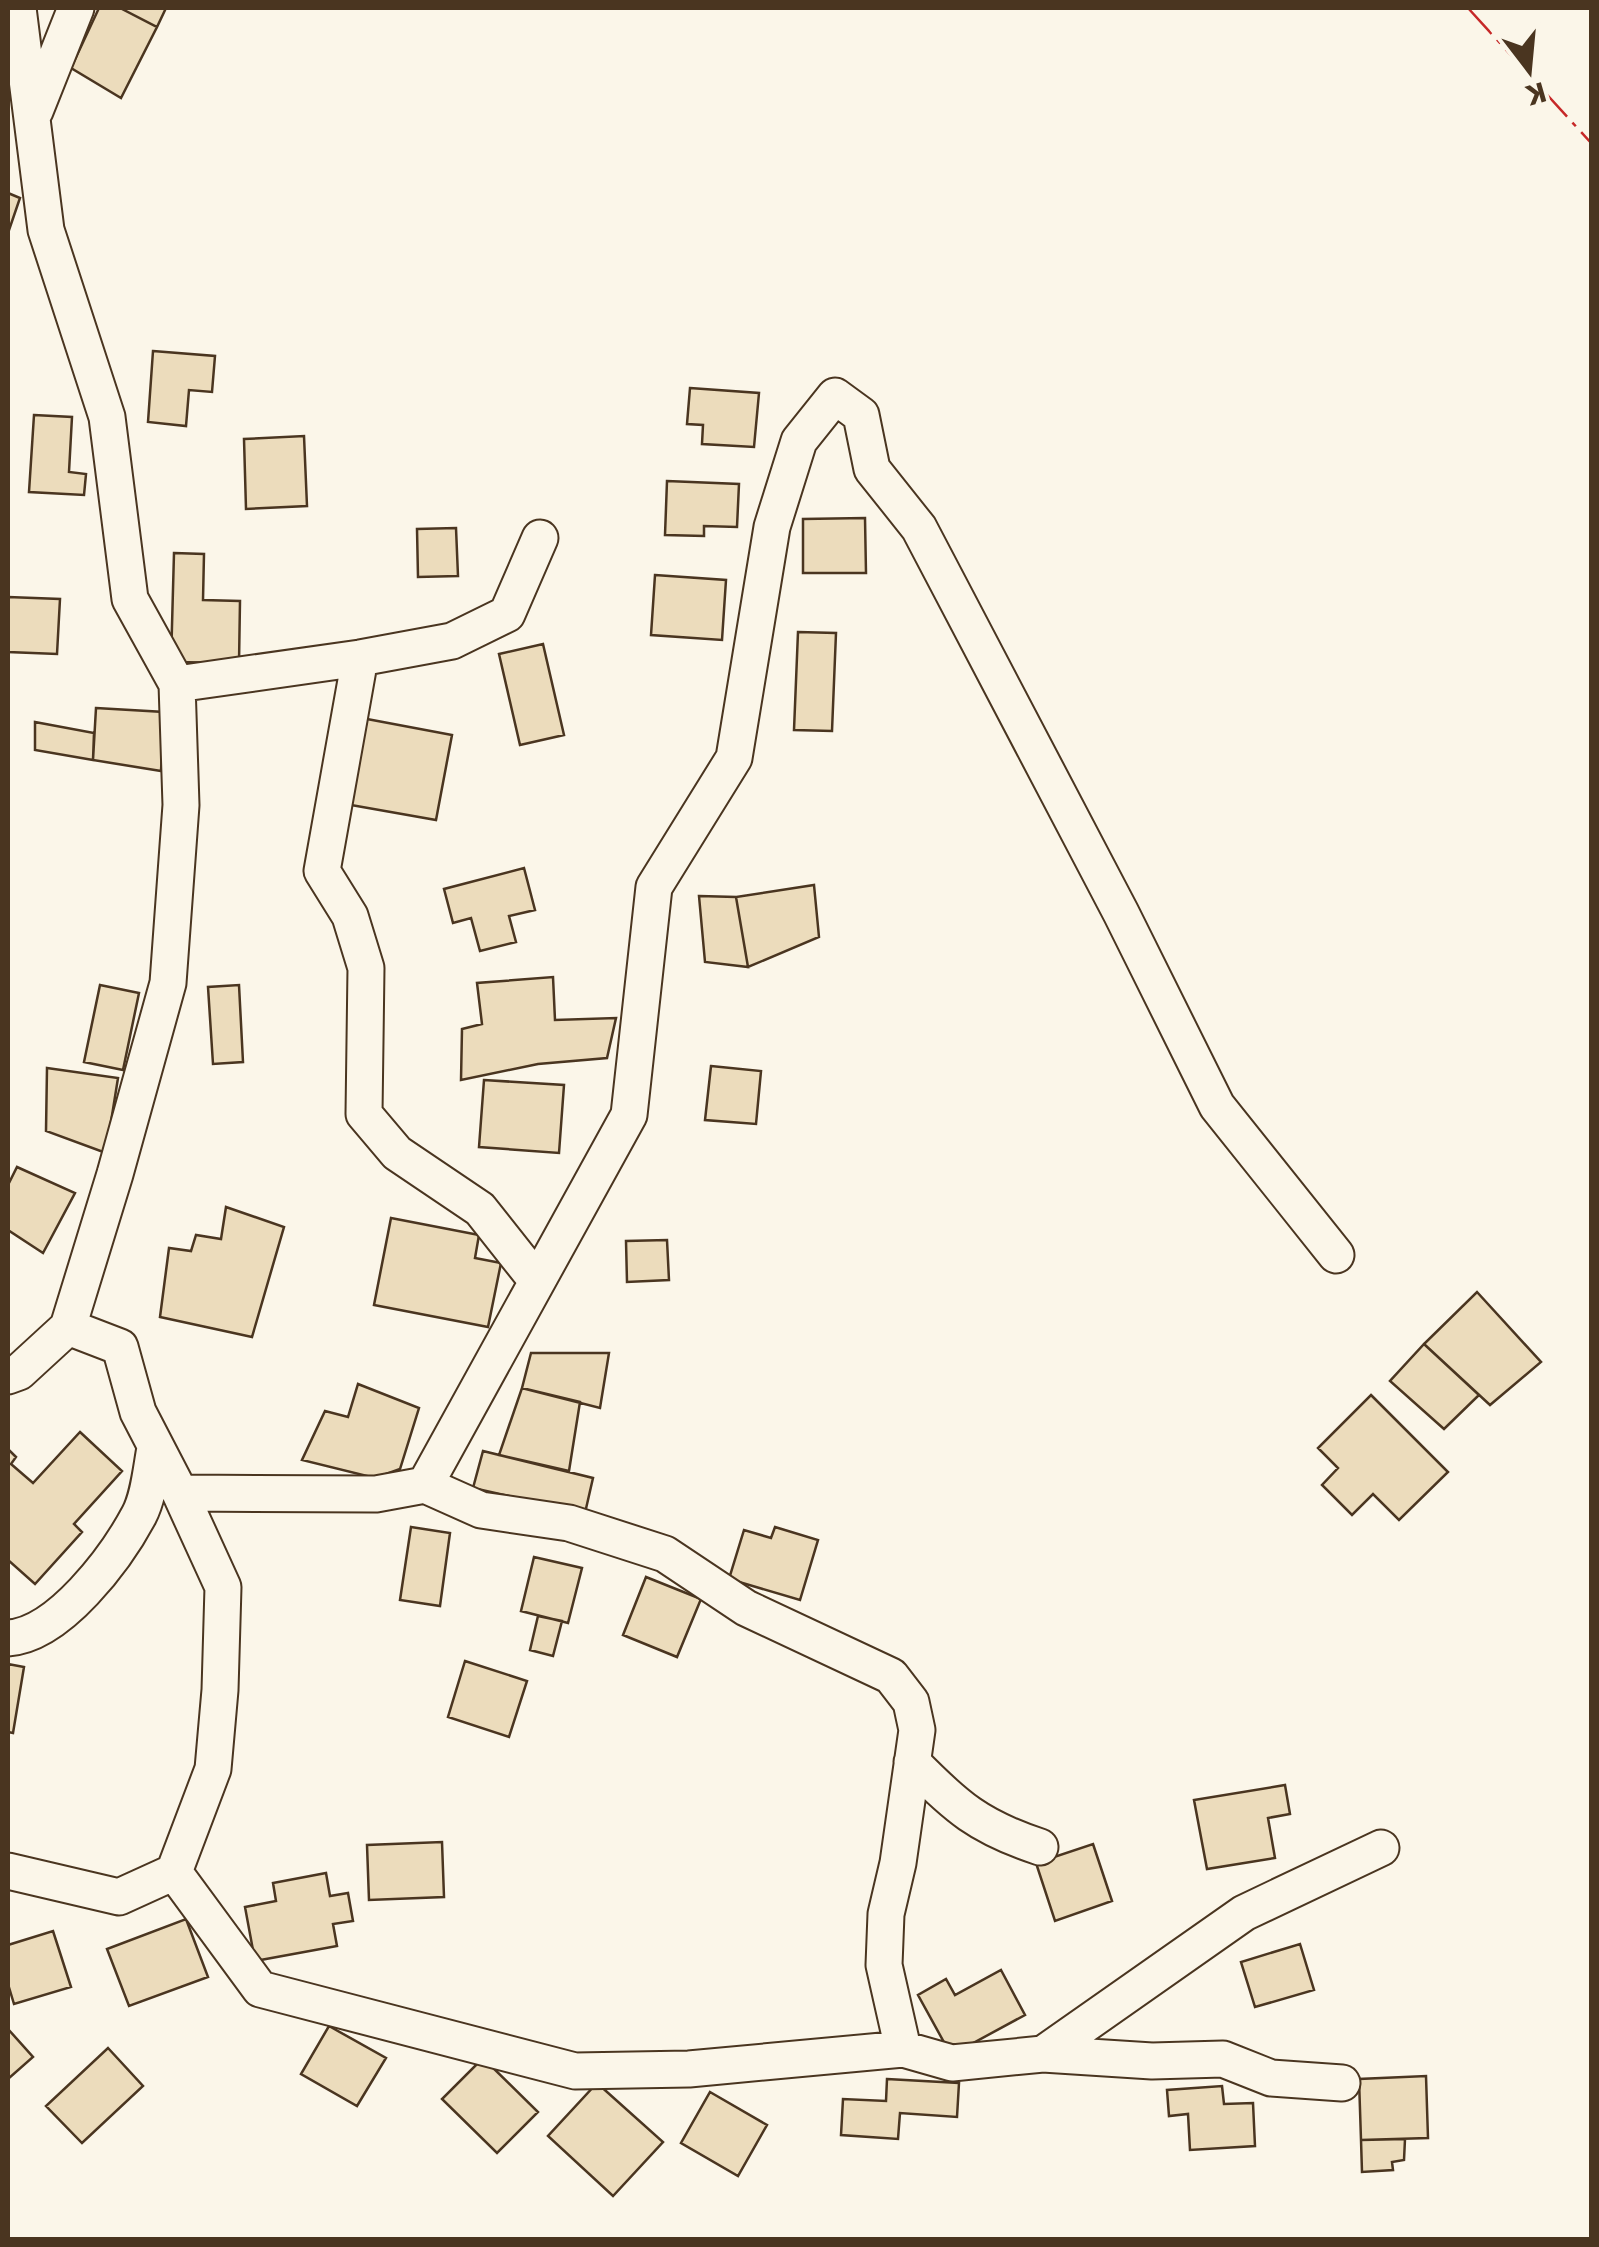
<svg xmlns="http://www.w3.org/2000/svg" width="1599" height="2247" font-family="Poppins,sans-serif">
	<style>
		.building { fill: #ecdcbc; stroke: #4a3520; stroke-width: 2.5 }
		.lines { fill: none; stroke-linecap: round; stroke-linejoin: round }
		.street-casing { stroke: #4a3520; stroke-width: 39 }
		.street { stroke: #fbf6e9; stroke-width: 35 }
		.power { stroke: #c62828; stroke-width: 2.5; stroke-dasharray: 35 8 5 8; stroke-linecap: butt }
	</style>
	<rect width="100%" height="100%" fill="#fbf6e9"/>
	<path class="building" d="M99,8H120L157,27L121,98L71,68Z
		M120,8H166L157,27Z
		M8,193L20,198L8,233Z
		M153,351L215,356L212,392L189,390L186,426L148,422Z
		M690,388L759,393L754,447L702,444L703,425L687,424Z
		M34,415L72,417L69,472L86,474L84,495L29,492Z
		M304,436L307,506L246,509L244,439Z
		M667,481L739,484L737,527L704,526V536L665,535Z
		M865,518L866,573H803V519Z
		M456,528L458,576L418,577L417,529Z
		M174,553L204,554L203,600L240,601L239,663L171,662Z
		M655,575L726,580L722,640L651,635Z
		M8,597L60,599L57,654L8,652Z
		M798,632L836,633L832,731L794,730Z
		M543,644L564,735L520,745L499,654Z
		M96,708L164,712L161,771L93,760Z
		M367,719L452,735L436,820L351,805Z
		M35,722L94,733L93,760L35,750Z
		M524,868L535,910L509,916L516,942L480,951L471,918L453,923L444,889Z
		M814,885L819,937L748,967L736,897Z
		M699,896L736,897L748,967L705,962Z
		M553,977L555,1020L616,1018L607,1058L538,1064L461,1080L462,1029L482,1024L477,983Z
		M100,985L139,993L123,1070L84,1062Z
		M239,985L243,1062L213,1064L208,987Z
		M711,1066L761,1071L756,1124L705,1120Z
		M47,1068L118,1078L106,1153L46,1131Z
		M484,1080L564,1085L559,1153L479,1147Z
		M17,1167L75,1193L43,1253L8,1230V1185Z
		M226,1207L284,1227L252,1337L160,1317L169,1248L191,1251L196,1235L221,1239Z
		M391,1218L479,1235L475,1258L501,1263L488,1327L374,1305Z
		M667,1240L669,1280L627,1282L626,1241Z
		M1477,1292L1541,1362L1490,1405L1424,1344Z
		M1424,1344L1479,1395L1444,1429L1390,1381Z
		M531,1353H609L600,1408L522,1388Z
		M358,1384L419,1408L400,1469L375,1478L302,1460L325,1411L348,1417Z
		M522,1388L580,1402L569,1471L499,1455Z
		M1371,1395L1448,1472L1399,1520L1373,1494L1352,1515L1322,1485L1338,1468L1318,1448Z
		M80,1432L122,1471L74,1524L82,1532L35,1584L8,1560V1449L16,1457L11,1464L33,1483Z
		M483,1451L593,1478L585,1513L473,1488Z
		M411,1527L450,1533L440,1606L400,1600Z
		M775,1527L818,1540L800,1600L729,1579L744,1530L771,1538Z
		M534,1557L582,1568L568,1623L521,1611Z
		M646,1577L701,1599L677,1657L623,1635Z
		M538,1616L562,1621L553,1656L530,1650Z
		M465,1661L527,1681L509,1737L448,1717Z
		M8,1664L24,1667L13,1733L8,1732Z
		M1285,1785L1290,1814L1268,1818L1275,1858L1207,1869L1194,1800Z
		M442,1842L444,1897L369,1900L367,1845Z
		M1093,1844L1112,1901L1055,1921L1036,1863Z
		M326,1873L330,1896L348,1893L353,1921L333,1924L337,1946L255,1961L245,1907L276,1901L273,1883Z
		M186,1919L208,1977L129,2006L107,1949Z
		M53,1931L71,1987L14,2004L8,1984V1945Z
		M1300,1944L1314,1990L1255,2007L1241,1962Z
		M1001,1970L1025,2015L951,2055L918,1995L946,1979L955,1995Z
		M329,2026L386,2058L357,2106L301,2074Z
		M8,2029L33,2057L8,2079Z
		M108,2048L143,2086L82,2143L46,2106Z
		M483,2058L538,2112L497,2153L442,2099Z
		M1426,2076L1428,2138L1361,2140L1359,2079Z
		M887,2079L959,2083L957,2117L900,2113L898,2139L841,2135L843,2099L886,2101Z
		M597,2083L663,2142L613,2196L548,2136Z
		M1222,2086L1224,2104L1253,2103L1255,2146L1190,2150L1188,2114L1169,2116L1167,2090Z
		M710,2092L767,2125L738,2176L681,2143Z
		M1405,2139L1404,2160L1392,2162L1393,2170L1362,2172L1361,2140Z"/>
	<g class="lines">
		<defs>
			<path id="street" d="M35,111L76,8
				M360,658L322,871L350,916L366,968L364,1114L397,1153L480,1209L537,1281
				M177,684L360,658L452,641L507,614L540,538
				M68,1327L120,1347L138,1412L180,1493L376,1494L425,1485L629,1115L654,887L734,758L772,527L799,441L835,396L861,415L872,469L919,528L1121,913L1217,1106L1336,1255
				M8,1376L19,1372L68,1327L115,1174L168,983L181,805L177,684L130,599L107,417L46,230L18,8
				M425,1485L481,1510L569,1523L665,1554L746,1608L891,1676L911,1702L917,1730L898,1863L886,1914L884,1965L903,2049
				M180,1493L223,1587L220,1690L213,1769L174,1872L260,1989L575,2071L689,2069L903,2049L952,2063L1043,2054L1244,1913L1381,1848
				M8,1638C59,1635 116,1558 139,1515C149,1496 151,1469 155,1448
				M912,1762C956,1807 979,1827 1040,1847
				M8,1871L119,1897L174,1872
				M1043,2054L1152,2061L1223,2059L1271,2078L1342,2083"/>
		</defs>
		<use href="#street" class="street-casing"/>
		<use href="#street" class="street"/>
		<path class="power" d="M1468,8L1592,144"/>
	</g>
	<rect width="1599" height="2247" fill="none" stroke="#4a3520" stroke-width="20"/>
	<g transform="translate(1529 70) rotate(164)" stroke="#fbf6e9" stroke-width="8" paint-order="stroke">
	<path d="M0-8L18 38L0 25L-18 38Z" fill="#4a3520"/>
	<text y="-15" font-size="28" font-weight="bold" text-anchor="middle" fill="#4a3520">K</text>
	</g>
</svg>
